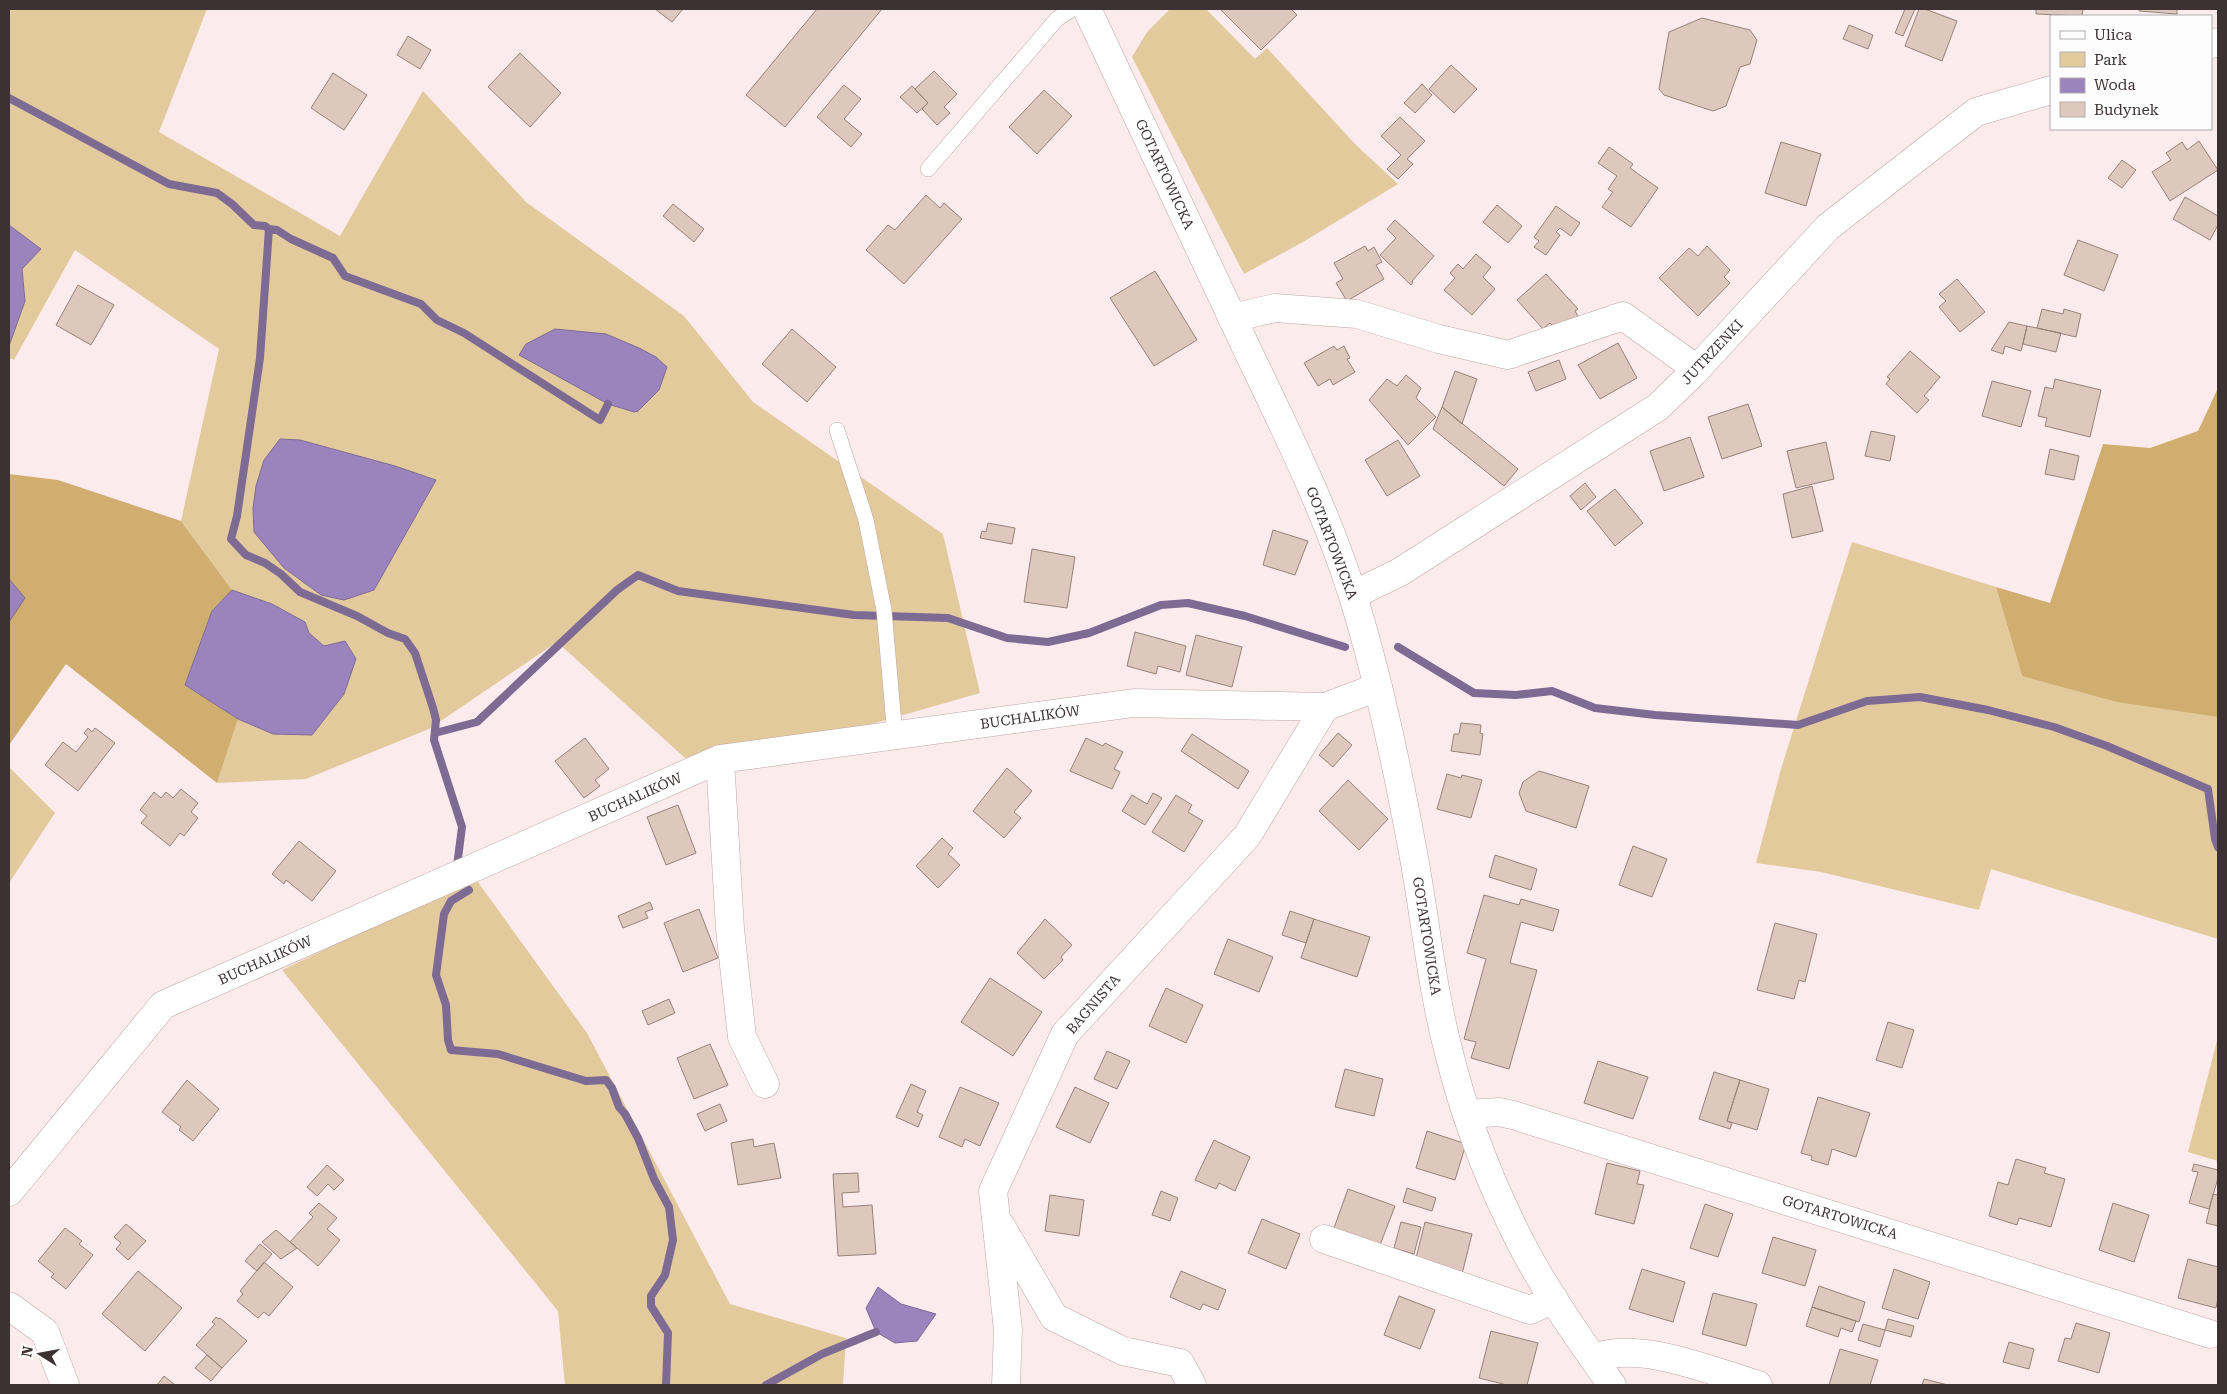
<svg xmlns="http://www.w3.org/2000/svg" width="2227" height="1394" font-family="'Roboto Serif',serif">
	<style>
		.green { fill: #e3ca9d }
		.forest { fill: #d0ae70 }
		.water { fill: #9b84be; stroke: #7e6b94 }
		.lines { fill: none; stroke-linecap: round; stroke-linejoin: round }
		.stream { stroke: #7e6b94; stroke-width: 8 }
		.building { fill: #dec7bd; stroke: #978278 }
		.service-casing { stroke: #bea5a7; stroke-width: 16 }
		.minor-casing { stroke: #bea5a7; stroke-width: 29 }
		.tertiary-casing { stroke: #bea5a7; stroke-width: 29 }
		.service { stroke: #fff; stroke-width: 15 }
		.minor { stroke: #fff; stroke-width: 28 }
		.tertiary { stroke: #fff; stroke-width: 28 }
		.labels { text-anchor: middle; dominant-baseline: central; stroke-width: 4; stroke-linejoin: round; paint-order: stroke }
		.street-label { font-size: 14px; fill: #3c3233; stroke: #fdfdfd }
	</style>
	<rect width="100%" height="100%" fill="#fcebed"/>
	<path class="green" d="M9,9H207L159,132L340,236L423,91L526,202L684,316L753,402L943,534L980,693L865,726L685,758L557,642L429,729L306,779L217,783L238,719L273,734L324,646L309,633L305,622L272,604L232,590L181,521L219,349L75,250L14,360L9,358Z
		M1170,9H1206L1255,59L1267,48L1355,144L1398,184L1303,242L1244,274L1132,57L1147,32Z
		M1852,542L1996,587L2022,676L2218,717V939L1991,869L1979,910L1821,872L1756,863L1781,769Z
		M9,767L55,813L9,883Z
		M475,878L587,1033L730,1304L846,1338L843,1385H565L558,1311L282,970Z
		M2218,1037V1161L2188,1152Z"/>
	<path class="forest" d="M2218,388V717L2117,702L2022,676L1996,587L2050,603L2103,444L2150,448L2198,431Z
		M9,474L58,480L181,521L232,590L212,611L185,685L238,719L217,783L66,664L9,745Z"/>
	<path class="water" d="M9,225L41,249L22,269L25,301L9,346Z
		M555,329L606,334L639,348L656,357L667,367L659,390L638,411L634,412L608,404L519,355L526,344Z
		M280,439L300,440L395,466L436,480L374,590L344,600L321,595L284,568L254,532L253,508L256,486L264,460Z
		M9,579L25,598L9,622Z
		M232,590L272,604L305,622L309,633L324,646L345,641L356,659L344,694L312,735L273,734L238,719L185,685L212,611Z
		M878,1287L901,1304L936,1314L917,1341L895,1343L876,1332L866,1308Z"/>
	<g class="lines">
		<path class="stream" d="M9,98L169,184L217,193L232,204L254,225L265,226L269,229L277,230L291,239L333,258L345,276L421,304L437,320L464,333L600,420L608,404
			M269,229L260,358L237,516L231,539L246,555L265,563L281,574L300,592L357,616L388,633L405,639L415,653L433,708L436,720L434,740L462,827L457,866
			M1398,647L1474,693L1516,695L1552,691L1595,708L1655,715L1798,725L1867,701L1920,697L1988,710L2054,727L2107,746L2208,789L2215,839L2218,847
			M435,733L477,722L617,590L638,575L678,591L854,615L948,618L1007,638L1048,642L1089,633L1161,605L1188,603L1245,616L1345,647
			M469,890L451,901L444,914L436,975L446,1005L448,1040L451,1050L498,1054L586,1081L606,1080L612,1088L619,1107L625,1114L638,1138L654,1179L669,1207L673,1240L665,1275L651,1296V1306L668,1333L666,1385
			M766,1385L822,1354L876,1332"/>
	</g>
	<path class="building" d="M655,9H683L672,22Z
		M817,9H882L785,127L746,95Z
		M1220,9H1291L1297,15L1261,50Z
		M1905,9H1915L1903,36L1895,33Z
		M1919,9H1925L1957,21L1942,61L1905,46Z
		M2036,9H2083L2082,16L2036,14Z
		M2139,9H2177V14L2139,11Z
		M1702,18L1750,30L1757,40L1750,64L1740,67L1726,106L1713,111L1664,95L1659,89L1669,32Z
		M1849,25L1873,35L1868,49L1843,39Z
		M408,36L431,50L420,69L397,55Z
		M520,53L561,93L530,127L488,87Z
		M1451,65L1477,89L1454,113L1429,89Z
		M934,71L957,94L944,107L950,113L937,125L922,109L928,103L915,89Z
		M333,73L367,95L344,130L311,108Z
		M1422,84L1432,95L1415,113L1404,103Z
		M844,85L861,99L844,119L862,134L851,147L817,117Z
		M912,86L928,103L917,113L900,97Z
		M1044,90L1072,116L1037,154L1009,127Z
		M1400,117L1425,141L1407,159L1413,164L1398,179L1387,169L1401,155L1381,136Z
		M2199,141L2218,170L2170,201L2152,172L2171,160L2166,153L2182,142L2187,150Z
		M1781,142L1821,154L1806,206L1765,193Z
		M1609,147L1633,164L1630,168L1658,188L1631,227L1602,207L1613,192L1608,189L1617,176L1598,163Z
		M2122,160L2136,170L2122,188L2108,178Z
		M926,195L940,208L944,203L962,219L904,284L866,250L888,225L895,230Z
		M2185,197L2218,216V225L2210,240L2173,219Z
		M673,204L704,229L694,242L663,216Z
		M1497,205L1522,226L1508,243L1483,222Z
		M1556,206L1580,223L1571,236L1560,228L1556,232L1560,235L1546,255L1534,247L1539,241L1534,237Z
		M1395,220L1434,256L1412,281L1413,282L1411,285L1380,255L1396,238L1387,229Z
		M2078,240L2118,255L2104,291L2064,275Z
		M1365,246L1368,251L1374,247L1382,262L1376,265L1384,279L1347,301L1336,283L1343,279L1334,263Z
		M1707,246L1730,270L1724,277L1730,283L1698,316L1659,278L1689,248L1698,256Z
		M1476,254L1491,267L1483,277L1495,289L1472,315L1444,290L1455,278L1450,273L1458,264L1463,269Z
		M1155,271L1197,340L1154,366L1110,298Z
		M1546,274L1578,309L1575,311L1578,316L1566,328L1555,329L1550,323L1543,329L1517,300Z
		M1957,279L1985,312L1960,332L1939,307L1946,301L1939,294Z
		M78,285L114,305L91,345L56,325Z
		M2042,309L2063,314L2064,309L2081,314L2076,337L2037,328Z
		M2009,322L2027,326L2021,351L2005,346L2003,354L1991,350Z
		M2027,326L2061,333L2056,352L2023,344Z
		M792,329L836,367L807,402L762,364Z
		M1618,343L1637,378L1600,399L1578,365Z
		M1334,346L1337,350L1344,346L1350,358L1347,359L1355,372L1333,385L1330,379L1318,386L1304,363Z
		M1910,351L1940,377L1924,396L1929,400L1917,413L1886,384L1890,379L1887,377Z
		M1559,360L1566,379L1536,391L1528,372Z
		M1455,371L1477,379L1462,424L1442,407Z
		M1406,375L1421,388L1416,398L1436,417L1408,445L1369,400L1387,379L1397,386Z
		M2055,379L2101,390L2090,437L2045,426L2047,418L2038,416L2045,387L2053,389Z
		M1992,381L2031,391L2021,427L1982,416Z
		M1748,404L1762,446L1722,459L1708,417Z
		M1442,407L1518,469L1504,486L1433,429Z
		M1871,431L1895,436L1890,461L1865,456Z
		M1690,437L1704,477L1664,491L1650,451Z
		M1398,440L1420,476L1387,496L1365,460Z
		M1826,442L1834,479L1796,488L1787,451Z
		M2050,449L2079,456L2074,480L2045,474Z
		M1585,483L1596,497L1581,510L1570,496Z
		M1812,486L1823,531L1792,538L1783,494Z
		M1615,489L1643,523L1615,546L1587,511Z
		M988,523L1015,528L1012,544L980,538L982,531L986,532Z
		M1273,530L1308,541L1295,575L1263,565Z
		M1032,549L1075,557L1067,608L1024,602Z
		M1135,632L1186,646L1180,672L1158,666L1156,674L1127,666Z
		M1196,635L1242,647L1232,687L1186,675Z
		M1461,723L1481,725L1480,733L1483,734L1480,755L1451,751L1454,734H1459Z
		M88,728L92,732L95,728L115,743L78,791L45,765L63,742L76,752L88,737L84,733Z
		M1338,733L1352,745L1333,767L1319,755Z
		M1192,734L1249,771L1238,789L1181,751Z
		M585,738L609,769L595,780L600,786L584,798L555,761Z
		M1086,738L1103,746L1105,743L1123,752L1114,769L1120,772L1112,789L1070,771Z
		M1007,768L1032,791L1014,812L1021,818L1004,838L973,811Z
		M1539,771L1589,786L1576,828L1526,811L1519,793L1523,782Z
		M1447,774L1461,778L1462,775L1482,780L1471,818L1437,809Z
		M1348,780L1388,819L1359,850L1319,811Z
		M181,789L198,803L191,812L198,818L184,836L180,833L170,846L141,823L147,816L140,810L154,792L161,798L166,792L173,798Z
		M1153,793L1162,798L1145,825L1122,811L1132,795L1147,804Z
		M1176,795L1192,805L1188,812L1203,821L1184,852L1152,832Z
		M678,805L696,853L666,865L647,817Z
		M942,838L953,848L948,854L960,865L938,888L916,866Z
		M299,841L336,871L312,901L286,880L284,884L272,874Z
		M1633,846L1667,859L1652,897L1619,885Z
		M1495,855L1537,869L1531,890L1489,877Z
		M1484,895L1519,905L1521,899L1559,910L1553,931L1521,922L1510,963L1537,970L1509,1069L1471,1058L1476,1042L1464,1039L1486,959L1467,953Z
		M650,902L653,909L645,912L648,918L623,928L618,916Z
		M699,909L718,958L683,972L664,923Z
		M1290,911L1314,919L1306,943L1282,935Z
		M1045,919L1072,945L1061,957L1063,960L1044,979L1017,953Z
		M1314,919L1370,937L1357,977L1301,958Z
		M1775,923L1817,934L1805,982L1799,980L1794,999L1757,990Z
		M1228,939L1273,957L1259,992L1214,974Z
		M990,978L1042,1012L1013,1056L961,1022Z
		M1166,988L1203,1005L1186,1043L1149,1026Z
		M669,999L675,1013L648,1025L642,1011Z
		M1888,1022L1914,1030L1902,1068L1876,1060Z
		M710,1044L728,1085L694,1099L677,1058Z
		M1107,1051L1130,1061L1117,1089L1094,1079Z
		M1598,1061L1648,1077L1633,1119L1584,1103Z
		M1345,1069L1383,1079L1374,1116L1335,1107Z
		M1714,1072L1740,1080L1727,1121L1732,1123L1730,1129L1699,1119Z
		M187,1080L219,1109L193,1141L179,1130L181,1127L162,1112Z
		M1740,1080L1769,1089L1757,1130L1727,1121Z
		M911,1084L926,1091L917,1112L923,1115L918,1127L896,1117Z
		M960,1087L999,1103L980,1146L965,1139L962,1147L939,1137Z
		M1075,1087L1109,1103L1090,1143L1056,1127Z
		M1818,1097L1870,1113L1856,1157L1832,1149L1828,1165L1811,1160L1812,1156L1801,1153Z
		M720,1104L727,1121L705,1131L697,1114Z
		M1427,1131L1466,1144L1455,1180L1416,1168Z
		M753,1139L754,1147L774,1143L781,1178L738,1185L731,1143Z
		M1214,1140L1250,1157L1235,1191L1219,1183L1216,1189L1195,1180Z
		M2016,1159L2046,1168L2044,1173L2065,1179L2051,1227L2019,1218L2017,1225L1989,1216L1998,1182L2008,1185Z
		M1607,1163L1640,1171L1637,1184L1644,1185L1634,1224L1595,1214Z
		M2194,1164L2218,1170V1178L2209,1209L2189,1203L2198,1172L2192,1171Z
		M327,1165L344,1180L334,1190L328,1184L317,1196L307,1187Z
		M858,1173L859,1192L842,1193L843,1207L872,1205L876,1254L838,1256L833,1174Z
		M1407,1188L1436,1198L1432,1211L1403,1202Z
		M1348,1189L1395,1206L1380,1245L1334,1228Z
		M1161,1191L1178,1198L1170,1221L1152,1215Z
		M2213,1194L2218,1195V1226L2206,1223Z
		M1050,1195L1084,1200L1079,1236L1045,1231Z
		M319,1203L337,1218L327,1229L340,1240L318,1266L290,1242L313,1217L309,1213Z
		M2113,1203L2149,1215L2134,1262L2099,1250Z
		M1705,1204L1733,1214L1718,1257L1690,1248Z
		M1262,1219L1300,1234L1286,1269L1248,1253Z
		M1401,1222L1421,1227L1414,1254L1394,1248Z
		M1425,1222L1472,1234L1462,1274L1415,1262Z
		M126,1224L146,1241L128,1260L116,1249L121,1243L114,1237Z
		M65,1228L82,1241L79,1244L93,1255L66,1289L51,1277L54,1274L38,1261Z
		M276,1230L297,1248L281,1259L262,1242Z
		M1773,1237L1816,1250L1805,1286L1762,1273Z
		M260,1244L272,1254L257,1271L245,1261Z
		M2188,1259L2218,1267V1298L2216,1308L2178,1298Z
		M264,1262L293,1287L269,1316L264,1312L258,1318L237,1301L243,1294L240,1291Z
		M1642,1269L1685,1282L1673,1322L1629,1309Z
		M1894,1269L1930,1282L1918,1319L1882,1308Z
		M138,1271L182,1308L145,1351L102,1314Z
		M1181,1271L1226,1290L1218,1310L1203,1304L1200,1310L1170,1297Z
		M1819,1286L1865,1302L1859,1322L1812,1307Z
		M1713,1293L1757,1304L1746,1346L1702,1334Z
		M1399,1296L1435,1310L1420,1349L1384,1335Z
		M1812,1307L1856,1321L1852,1332L1841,1328L1838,1337L1806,1326Z
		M216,1317L219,1319L220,1318L247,1341L222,1368L196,1345L215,1324L212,1322Z
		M1888,1319L1914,1326L1911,1337L1885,1330Z
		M2076,1323L2110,1333L2099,1373L2058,1361L2065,1338L2071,1339Z
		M1863,1324L1885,1330L1880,1347L1858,1340Z
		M1491,1331L1538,1343L1527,1385H1507L1479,1378Z
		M2009,1342L2034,1349L2029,1369L2003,1362Z
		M1840,1349L1878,1360L1870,1385H1829Z
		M207,1355L222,1368L211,1381L195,1368Z
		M164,1376L175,1385H157Z
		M1924,1379L1948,1385H1922Z"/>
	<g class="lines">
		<defs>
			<path id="service" d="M928,169L1057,19L1072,9
				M837,430L866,520L884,610L895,736"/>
			<path id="minor" d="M2211,44L2218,42
				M1232,318L1275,308L1357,314L1439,339L1508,355L1623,316L1687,362L1694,372
				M1353,595L1400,572L1658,407L1694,372L1828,227L1976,112L2051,90
				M720,759L730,929L742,1037L765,1084
				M1467,1114L1499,1112L1513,1115L2210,1334
				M9,1192L163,1005L720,759L1134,703L1325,707L1378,687
				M1001,1226L1054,1317L1123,1351L1180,1363L1192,1385
				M1324,1239L1530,1310L1554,1299
				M9,1306L45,1332L65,1385
				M1593,1358C1643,1341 1708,1370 1758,1385
				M1006,1385L1008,1330L993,1191L1065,1034L1247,836L1325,707"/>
			<path id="tertiary" d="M1087,9C1140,121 1193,234 1246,347C1284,427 1325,508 1352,593C1378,676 1396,761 1412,847C1425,915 1431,985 1449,1053C1463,1110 1484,1167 1510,1221C1537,1279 1575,1333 1612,1385"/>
		</defs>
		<use href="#service" class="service-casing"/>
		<use href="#minor" class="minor-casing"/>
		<use href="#tertiary" class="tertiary-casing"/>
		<use href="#service" class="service"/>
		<use href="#minor" class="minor"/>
		<use href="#tertiary" class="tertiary"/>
	</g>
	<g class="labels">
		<g class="street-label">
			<text transform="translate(1165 174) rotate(65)">GOTARTOWICKA</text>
			<text transform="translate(1712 352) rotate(-47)">JUTRZENKI</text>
			<text transform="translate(1332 543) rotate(69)">GOTARTOWICKA</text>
			<text transform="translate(1030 717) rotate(-8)">BUCHALIKÓW</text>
			<text transform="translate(635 797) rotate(-24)">BUCHALIKÓW</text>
			<text transform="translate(1427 936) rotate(81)">GOTARTOWICKA</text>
			<text transform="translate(265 960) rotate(-24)">BUCHALIKÓW</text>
			<text transform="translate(1093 1004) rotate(-49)">BAGNISTA</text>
			<text transform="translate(1840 1217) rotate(17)">GOTARTOWICKA</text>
		</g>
	</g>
	<rect width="2227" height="1394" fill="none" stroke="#3c3233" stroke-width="20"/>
	<rect x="2050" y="15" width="162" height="115" fill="#fdfdfd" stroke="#b0acac"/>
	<rect x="2060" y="31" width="25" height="8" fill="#ffffff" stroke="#b0acac"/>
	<text x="2094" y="40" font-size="15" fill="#3c3233">Ulica</text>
	<rect x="2060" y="52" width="25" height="15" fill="#e3ca9d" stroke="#b0acac"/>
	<text x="2094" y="65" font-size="15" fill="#3c3233">Park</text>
	<rect x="2060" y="78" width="25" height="15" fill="#9b84be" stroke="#b0acac"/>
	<text x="2094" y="90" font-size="15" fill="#3c3233">Woda</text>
	<rect x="2060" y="102" width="25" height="15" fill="#dec7bd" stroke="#b0acac"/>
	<text x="2094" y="115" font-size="15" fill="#3c3233">Budynek</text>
	<g transform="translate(40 1354) rotate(281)" stroke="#fdfdfd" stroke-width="4" paint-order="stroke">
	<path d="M0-4L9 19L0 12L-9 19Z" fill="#3c3233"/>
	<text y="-8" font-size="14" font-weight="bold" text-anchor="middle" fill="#3c3233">N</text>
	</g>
</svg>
